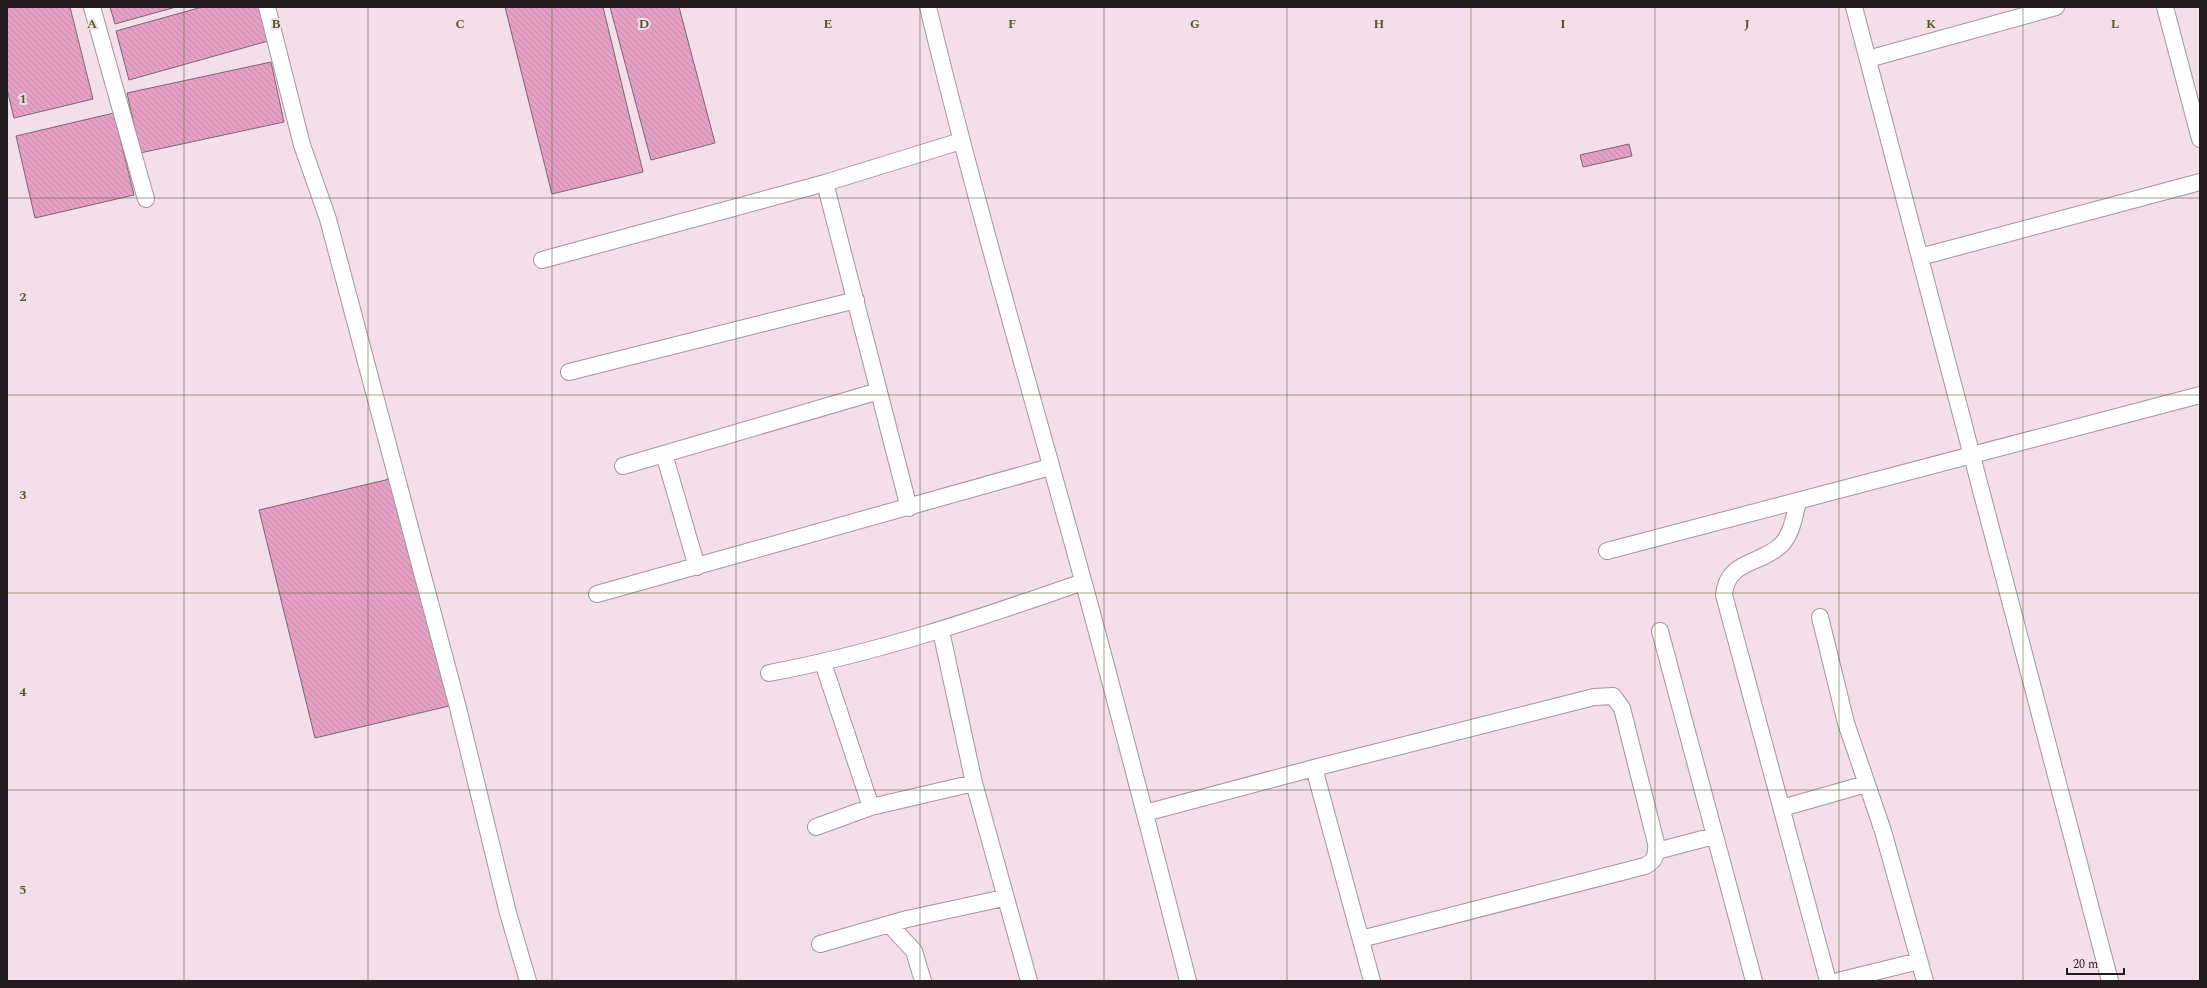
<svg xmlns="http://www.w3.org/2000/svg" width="2207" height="988" font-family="Spectral,serif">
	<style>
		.building { fill: url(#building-back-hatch); stroke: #7a6871 }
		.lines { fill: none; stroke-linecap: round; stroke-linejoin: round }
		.minor-casing { stroke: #a7939d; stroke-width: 18 }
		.minor { stroke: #fff; stroke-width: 16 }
		.grid { fill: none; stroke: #535b2a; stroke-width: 1; stroke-opacity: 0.55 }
		.grid-label { font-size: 13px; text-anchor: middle; font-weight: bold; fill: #535b2a; stroke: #f4dee9; stroke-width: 4; stroke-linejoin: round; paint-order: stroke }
	</style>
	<defs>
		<pattern id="building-back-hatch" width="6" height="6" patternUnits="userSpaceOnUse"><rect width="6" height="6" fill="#e6a0c5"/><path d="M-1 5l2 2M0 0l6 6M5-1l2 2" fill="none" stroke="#c589a9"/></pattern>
	</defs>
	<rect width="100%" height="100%" fill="#f4dee9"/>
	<path class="building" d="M7,7H70L93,99L14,118L7,89Z
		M110,7H176L115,24Z
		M202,7H259L268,41L129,80L116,31Z
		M505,7H603L643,172L552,194Z
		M610,7H679L715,143L651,160Z
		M271,62L284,122L140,153L127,93Z
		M114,113L134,195L35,218L16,136Z
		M1629,144L1632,156L1583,167L1580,155Z
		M394,478L449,706L315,738L259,510Z"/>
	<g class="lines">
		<defs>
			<path id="minor" d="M92,7L146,199
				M267,7L302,145L328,219L458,708L508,913L528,981
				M928,7C975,201 1031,392 1084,584C1120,716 1154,848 1188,981
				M1854,7L2110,981
				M2165,7L2200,139
				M1868,59L2056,7
				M825,183L909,508
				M1920,257L2200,182
				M542,260L825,183L961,141
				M569,372L856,300
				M664,454L697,567
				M623,466L879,391
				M1798,502C1794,517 1792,534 1781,545C1760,565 1727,560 1724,595L1828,981
				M1607,551L2200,395
				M597,594L1050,467
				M1820,617L1846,723L1883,831L1925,981
				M941,631L974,783L1029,981
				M1660,631L1754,981
				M823,663L871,807
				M769,673C877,653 980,618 1083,582
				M1314,768L1372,981
				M1782,808L1866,784
				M1145,813L1314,768L1594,697L1613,696L1622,708L1656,843C1657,855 1655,861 1645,866L1361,939
				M816,827L871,807L974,783
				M1657,851L1714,836
				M889,924L914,951L923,981
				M820,944L907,919L1004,898
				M1838,981L1919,961"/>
		</defs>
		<use href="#minor" class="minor-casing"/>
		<use href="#minor" class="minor"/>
	</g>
	<path class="grid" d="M184,7V981M368,7V981M552,7V981M736,7V981M920,7V981M1104,7V981M1287,7V981M1471,7V981M1655,7V981M1839,7V981M2023,7V981M7,198H2200M7,395H2200M7,593H2200M7,790H2200"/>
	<g class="grid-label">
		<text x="92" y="28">A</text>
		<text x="276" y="28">B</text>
		<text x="460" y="28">C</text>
		<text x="644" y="28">D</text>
		<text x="828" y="28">E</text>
		<text x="1012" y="28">F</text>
		<text x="1195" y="28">G</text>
		<text x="1379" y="28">H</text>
		<text x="1563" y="28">I</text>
		<text x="1747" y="28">J</text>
		<text x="1931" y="28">K</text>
		<text x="2115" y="28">L</text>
		<text x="23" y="103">1</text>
		<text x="23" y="301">2</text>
		<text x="23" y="499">3</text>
		<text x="23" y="696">4</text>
		<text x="23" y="894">5</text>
	</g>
	<rect width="2207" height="988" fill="none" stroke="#231c1f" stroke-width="16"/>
	<path d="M2067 968v6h57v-6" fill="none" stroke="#231c1f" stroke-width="2"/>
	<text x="2073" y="968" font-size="12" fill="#231c1f" stroke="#f4dee9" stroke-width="3" paint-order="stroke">20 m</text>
</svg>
